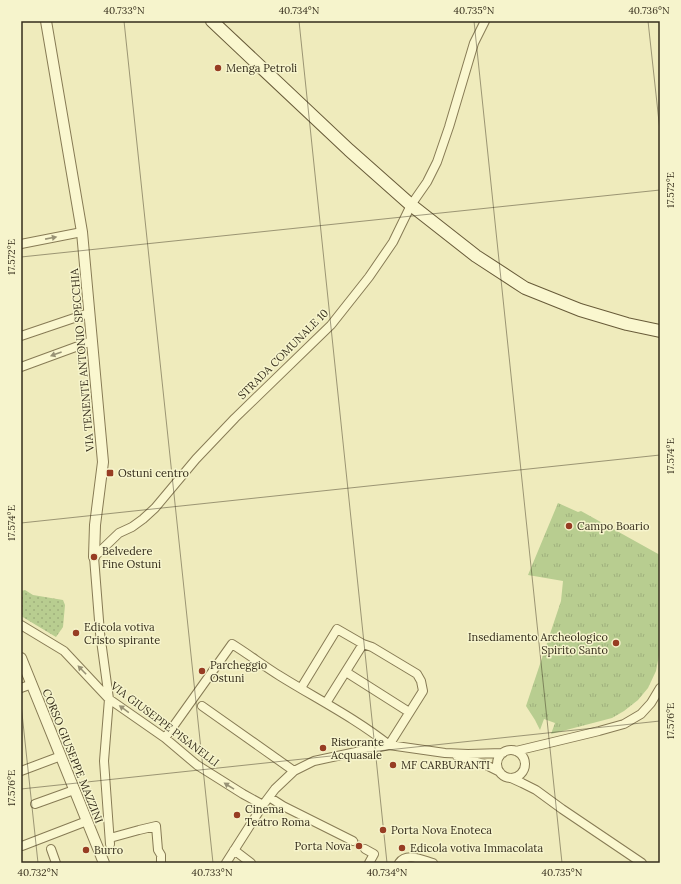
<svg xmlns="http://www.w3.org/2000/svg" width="681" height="884" font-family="Lora,serif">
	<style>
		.grass { fill: url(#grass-tufts) }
		.park { fill: url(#park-dots) }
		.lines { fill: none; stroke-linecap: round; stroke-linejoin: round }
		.minor-tunnel { stroke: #cac59c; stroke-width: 8; stroke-dasharray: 8 4; stroke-linecap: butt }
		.minor-casing { stroke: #877b55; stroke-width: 10 }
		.tertiary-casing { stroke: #877b55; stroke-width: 12 }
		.secondary-casing { stroke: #685b39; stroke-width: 14 }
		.minor { stroke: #faf7cf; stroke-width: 8 }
		.tertiary { stroke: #faf7cf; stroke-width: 10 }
		.secondary { stroke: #faf7cf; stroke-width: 12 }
		.oneway { fill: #989275 }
		.ticks { fill: none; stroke: #352d1b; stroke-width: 1; stroke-opacity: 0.45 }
		.poi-dot { fill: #973d23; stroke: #f6f4cc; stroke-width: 1.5 }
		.labels { text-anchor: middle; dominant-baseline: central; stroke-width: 3; stroke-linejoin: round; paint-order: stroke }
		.poi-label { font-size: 11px; fill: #352d1b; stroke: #f6f4cc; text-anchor: start }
		.street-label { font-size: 11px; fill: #352d1b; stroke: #f6f4cc }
		.neatline { fill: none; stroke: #352d1b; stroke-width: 1.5 }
		.ticks-label { font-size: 10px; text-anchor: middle; fill: #352d1b }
	</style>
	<defs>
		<pattern id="grass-tufts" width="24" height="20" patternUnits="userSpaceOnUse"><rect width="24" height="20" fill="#b8cd90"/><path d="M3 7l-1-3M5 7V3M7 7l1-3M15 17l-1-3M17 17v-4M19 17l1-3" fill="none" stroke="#9fb07c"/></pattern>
		<pattern id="park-dots" width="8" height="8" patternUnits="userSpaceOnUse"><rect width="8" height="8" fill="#b8cd90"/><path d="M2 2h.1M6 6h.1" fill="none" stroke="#9fb07c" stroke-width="1.8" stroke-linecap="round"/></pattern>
	</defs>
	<rect width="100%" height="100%" fill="#efebbc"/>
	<path class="grass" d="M558,503L578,512L581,511L660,555V650L656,671L648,688L638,700L624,711L612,718L551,734L555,723L544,719L540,730L535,720L526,706L561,601L563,581L528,575Z"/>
	<path class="park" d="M25,590L33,595L63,600L65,605L63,627L56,637L21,616V591Z"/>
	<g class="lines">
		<path class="minor-tunnel" d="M353,841L365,849"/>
		<defs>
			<path id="minor" d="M21,244L82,232
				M21,336L89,313
				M21,367L92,341
				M21,625L64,651L109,699L165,738L197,765L243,794L263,805
				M346,672L409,712
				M21,688L32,684
				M326,703L363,644
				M202,706L294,771
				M165,738L232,644C248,654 264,666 280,676C317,699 355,718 389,745L423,691L421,681L417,674L372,647L363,644L337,629L301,688
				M497 764a14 14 0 1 1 28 0a14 14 0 1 1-28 0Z
				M516,751L599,731L624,724L641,714L651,703L660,688
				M457,756L484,764L500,772
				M21,771L61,756
				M511,778L522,783L536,790L562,809L642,863
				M269,797L283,806L353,841
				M35,804L74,790
				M110,838L139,830L156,826L158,850L161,855V863
				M110,844L104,761L109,699L100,633L94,557L119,533L132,527L143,519L155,508L196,459L235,418L331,325L369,277L393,242L411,205L427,182L437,162L449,127L474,43L485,21
				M22,846L87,821
				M51,849L56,863
				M365,849L374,854L369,863
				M234,850L251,863
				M226,863L263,805L275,789L294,771L314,761L389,745L445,753L468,754L503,753
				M399,863C407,852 422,860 433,863"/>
			<path id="tertiary" d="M46,21L82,232L103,462L95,525L94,557
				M21,658L104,863"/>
			<path id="secondary" d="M212,21L349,150L411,205L476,256L525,288L580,310L627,324L660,331"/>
		</defs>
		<use href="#minor" class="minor-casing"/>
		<use href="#tertiary" class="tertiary-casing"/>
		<use href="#secondary" class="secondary-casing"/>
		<use href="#minor" class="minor"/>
		<use href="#tertiary" class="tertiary"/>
		<use href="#secondary" class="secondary"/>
	</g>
	<defs><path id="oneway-solid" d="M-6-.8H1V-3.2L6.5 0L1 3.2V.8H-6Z"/></defs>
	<g class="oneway">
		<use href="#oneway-solid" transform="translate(51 238) rotate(-11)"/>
		<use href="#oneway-solid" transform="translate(56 354) rotate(160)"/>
		<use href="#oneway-solid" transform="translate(82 670) rotate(-134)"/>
		<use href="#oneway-solid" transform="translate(124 709) rotate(-144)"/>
		<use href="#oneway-solid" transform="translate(229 786) rotate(-148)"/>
	</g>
	<path class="ticks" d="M124,21L213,863M299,21L387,863M474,21L562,863M648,21L660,131M21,257L660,190M21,523L660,455M21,704L38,863M21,789L660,721"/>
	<g class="poi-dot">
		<circle cx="218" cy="68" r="4"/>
		<rect x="106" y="469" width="8" height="8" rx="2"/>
		<circle cx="569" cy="526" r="4"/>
		<circle cx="94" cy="557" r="4"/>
		<circle cx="76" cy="633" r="4"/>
		<circle cx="616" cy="643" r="4"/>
		<circle cx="202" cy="671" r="4"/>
		<circle cx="323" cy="748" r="4"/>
		<circle cx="393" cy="765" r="4"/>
		<circle cx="237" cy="815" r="4"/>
		<circle cx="383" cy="830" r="4"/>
		<circle cx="359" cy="846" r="4"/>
		<circle cx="402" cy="848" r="4"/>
		<circle cx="86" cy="850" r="4"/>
	</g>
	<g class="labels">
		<g class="poi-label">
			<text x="226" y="68">Menga Petroli</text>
			<text x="118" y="473">Ostuni centro</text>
			<text x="577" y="526">Campo Boario</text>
			<text x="102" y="551">Belvedere<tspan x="102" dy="13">Fine Ostuni</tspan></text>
			<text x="84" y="627">Edicola votiva<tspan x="84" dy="13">Cristo spirante</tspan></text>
			<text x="608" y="637" text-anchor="end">Insediamento Archeologico<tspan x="608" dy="13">Spirito Santo</tspan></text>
			<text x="210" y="665">Parcheggio<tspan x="210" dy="13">Ostuni</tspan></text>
			<text x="331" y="742">Ristorante<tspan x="331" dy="13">Acquasale</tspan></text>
			<text x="401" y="765">MF CARBURANTI</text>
			<text x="245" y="809">Cinema<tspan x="245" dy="13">Teatro Roma</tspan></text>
			<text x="391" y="830">Porta Nova Enoteca</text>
			<text x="351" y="846" text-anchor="end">Porta Nova</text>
			<text x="410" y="848">Edicola votiva Immacolata</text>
			<text x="94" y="850">Burro</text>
		</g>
		<g class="street-label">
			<text transform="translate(283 354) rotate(-45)">STRADA COMUNALE 10</text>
			<text transform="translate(82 360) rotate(-95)">VIA TENENTE ANTONIO SPECCHIA</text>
			<text transform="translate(165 724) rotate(37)">VIA GIUSEPPE PISANELLI</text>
			<text transform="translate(73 756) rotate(68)">CORSO GIUSEPPE MAZZINI</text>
		</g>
	</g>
	<rect width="681" height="884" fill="none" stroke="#f6f4cc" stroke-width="44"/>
	<rect x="22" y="22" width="637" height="840" class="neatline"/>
	<g class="ticks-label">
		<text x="124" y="14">40.733°N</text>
		<text x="299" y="14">40.734°N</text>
		<text x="474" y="14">40.735°N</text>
		<text x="649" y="14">40.736°N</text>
		<text transform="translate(670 190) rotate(-90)" y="4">17.572°E</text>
		<text transform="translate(11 257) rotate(-90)" y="4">17.572°E</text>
		<text transform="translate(670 456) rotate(-90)" y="4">17.574°E</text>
		<text transform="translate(11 523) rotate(-90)" y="4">17.574°E</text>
		<text transform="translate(670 721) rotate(-90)" y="4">17.576°E</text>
		<text transform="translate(11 788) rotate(-90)" y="4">17.576°E</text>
		<text x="38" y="876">40.732°N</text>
		<text x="212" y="876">40.733°N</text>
		<text x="387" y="876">40.734°N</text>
		<text x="562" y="876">40.735°N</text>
	</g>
</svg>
